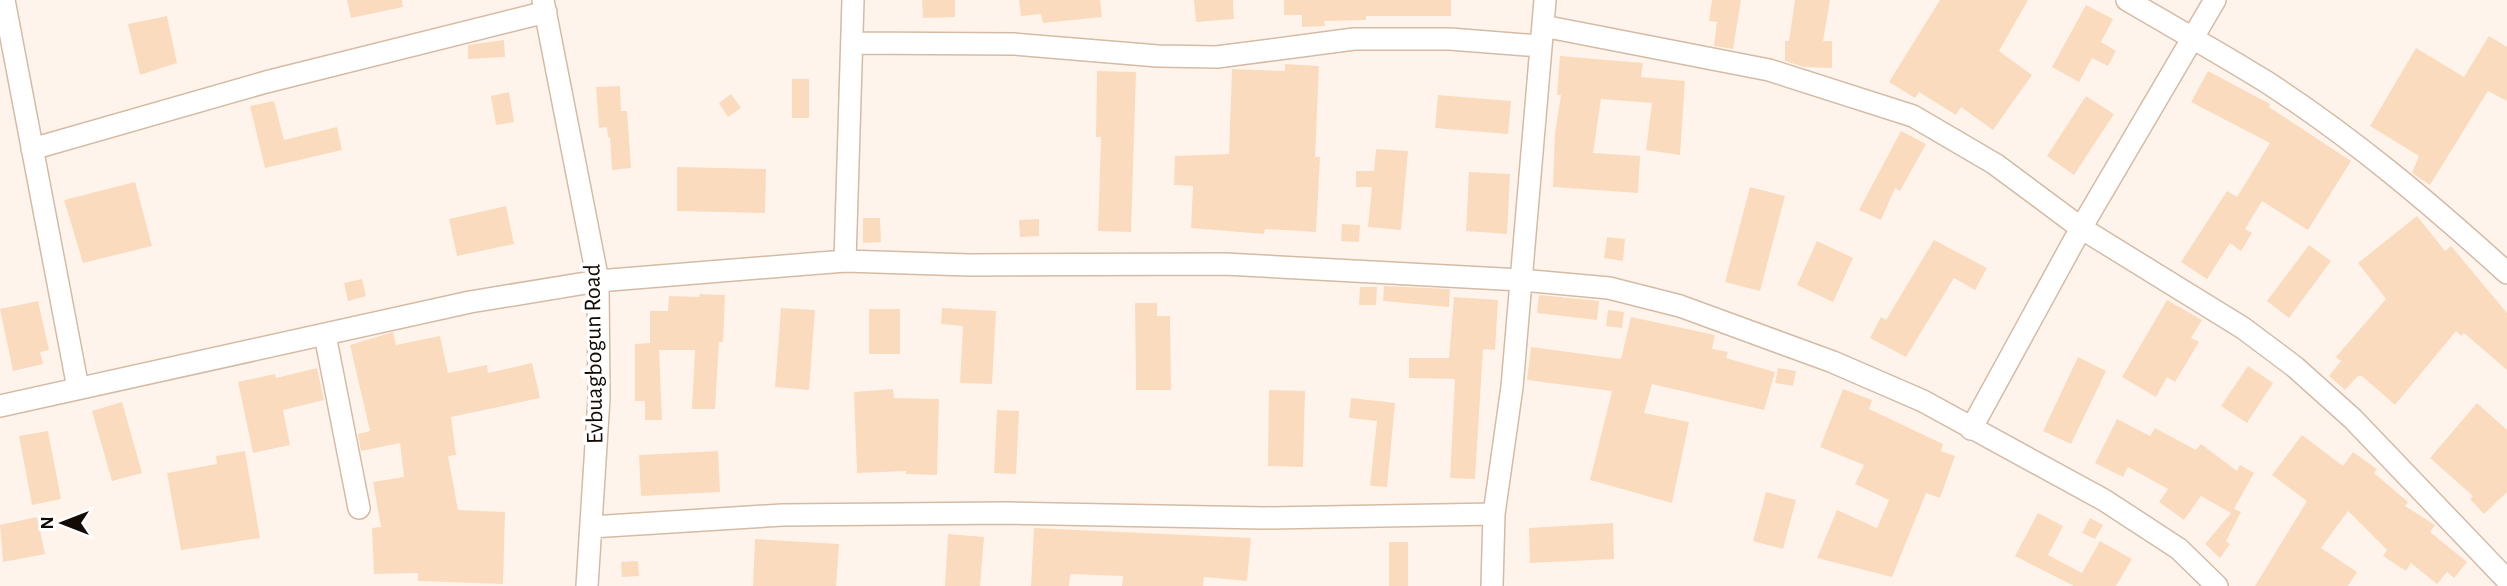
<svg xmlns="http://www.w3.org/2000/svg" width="2507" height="586" font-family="'Alegreya Sans',sans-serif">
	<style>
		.building { fill: #fbdbbe }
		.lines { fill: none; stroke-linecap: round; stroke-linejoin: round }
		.minor-casing { stroke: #d4bba5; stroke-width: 24 }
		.minor { stroke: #fff; stroke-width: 21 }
		.labels { text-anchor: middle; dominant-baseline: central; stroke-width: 7; stroke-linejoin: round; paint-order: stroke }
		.street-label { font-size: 24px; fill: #140b05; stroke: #fff }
	</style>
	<rect width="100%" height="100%" fill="#fff4eb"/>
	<path class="building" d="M347,0H402L403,7L351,18Z
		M922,0H955V17L923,18Z
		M1019,0H1100L1102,17L1043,23L1041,14L1021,16Z
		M1194,0H1233L1234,19L1196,22Z
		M1284,0H1451V16H1366V20L1324,21L1325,26L1302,27V15H1284Z
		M1712,0H1741L1733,49L1714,46L1717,22L1709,21Z
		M1795,0H1830L1823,41H1832V68L1804,67L1785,61V41H1789Z
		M1940,0H2028L1999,51L2032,75L1993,130L1961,107L1956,115L1919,92L1915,98L1889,82Z
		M2086,5L2113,19L2101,42L2116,51L2108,66L2092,58L2079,82L2052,67Z
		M167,16L177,63L140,75L128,24Z
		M2489,36L2507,47V101L2488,91L2430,185L2412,173L2419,156L2370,126L2416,48L2464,77Z
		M504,40L505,57L468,59V45Z
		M1560,56L1643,63L1641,77L1685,81L1680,155L1646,150L1652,103L1601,99L1593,153L1640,156L1638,193L1553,187L1555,133L1561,95H1557Z
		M1285,64L1319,66L1315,157H1320L1316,232L1265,229L1264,234L1191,228L1193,186L1174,185L1175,156L1229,154L1232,69L1285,71Z
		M1097,71L1136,72L1131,232L1098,231L1101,137H1096Z
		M2208,71L2270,104L2269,107L2351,161L2308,230L2262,201L2245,229L2252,233L2241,251L2230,243L2207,279L2181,262L2227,191L2237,197L2270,143L2191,102Z
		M792,79H809V118H792Z
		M620,86L621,111H627L631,168L612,170L610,137L608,138L607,127L599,128L596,87Z
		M509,92L514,122L496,125L491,96Z
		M731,94L741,108L728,117L719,103Z
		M1438,95L1511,101L1508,134L1435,128Z
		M2086,96L2114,114L2074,175L2047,156Z
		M274,101L284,140L337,127L342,150L265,168L250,106Z
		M1901,131L1926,144L1900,191L1895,188L1881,220L1859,210Z
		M1376,149L1408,151L1401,230L1368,227L1372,187H1356V171H1374Z
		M677,167L766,169L765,213L677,211Z
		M1469,172L1510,174L1507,234L1466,231Z
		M135,182L152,246L83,263L64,200Z
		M1750,187L1785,196L1760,291L1725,282Z
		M506,206L514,244L457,256L449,219Z
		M2417,216L2445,251L2451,246L2507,313V370L2464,333L2461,336L2456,331L2395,405L2362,376H2358L2345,390L2329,376L2341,361L2336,357L2386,299L2358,263Z
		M863,218H880L881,242L863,243Z
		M1039,219V236L1020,237L1019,220Z
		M1342,224L1360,225L1359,242L1341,241Z
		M1607,237L1625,239L1623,261L1604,258Z
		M1934,240L1987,268L1975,290L1954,278L1906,357L1870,338L1881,317L1886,320Z
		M1817,241L1853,258L1833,302L1797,285Z
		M2309,245L2331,261L2289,318L2267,301Z
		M362,279L366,296L348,301L344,283Z
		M1384,286L1450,289L1449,307L1383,301Z
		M1360,287H1377L1376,305H1359Z
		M700,294L725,295L723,342H719L715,409H692L695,350H659L662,420H645V401H635V344L650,343V311H668L669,296L699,297Z
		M1539,295L1599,301L1597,320L1537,313Z
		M1454,297L1498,300L1495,350L1483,349L1475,479L1450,478L1455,379L1409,378V358H1449Z
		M2167,300L2202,320L2191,338L2199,342L2175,382L2167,377L2156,397L2122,377Z
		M38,301L49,350L40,352L43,364L13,371L0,309Z
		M1135,303H1157V316H1170L1171,390H1136Z
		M781,308L815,310L809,390L775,387Z
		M942,308L996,311L992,384L960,383L963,326L941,324Z
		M869,309H900V354H869Z
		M1608,310L1624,312L1622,328L1606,326Z
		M1631,317L1715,335L1712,349L1728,352L1726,358L1775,372L1764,410L1652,384L1644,413L1689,422L1672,503L1590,480L1612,391L1527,380L1531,347L1621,359Z
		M393,332L396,345L440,336L448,373L487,365L488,373L532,363L540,398L451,417L456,455L448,456L458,510L505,512L503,584L418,581V573L374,574L372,528L381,527L373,482L404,477L400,443L361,451L358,434L370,431L350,345Z
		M2078,357L2106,371L2071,444L2043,431Z
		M2248,366L2273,383L2247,423L2221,406Z
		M317,368L324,400L283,410L290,445L253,453L238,382L275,374L276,378Z
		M1778,368L1796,371L1793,386L1775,383Z
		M893,389L894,398L939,399L937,475L906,474V471L857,473L854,392Z
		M1843,389L1872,400L1869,409L1943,444L1941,451L1955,456L1940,498L1926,493L1892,577L1817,558L1837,510L1877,528L1889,500L1855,484L1864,465L1820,447Z
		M1269,390L1305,391L1303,467L1268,466Z
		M1351,398L1395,403L1387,487L1370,486L1377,421L1349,418Z
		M122,402L142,473L112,481L92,411Z
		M2477,403L2507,430V492L2484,514L2470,499L2473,496L2430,458Z
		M997,410L1019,411L1016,474L994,473Z
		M2117,419L2150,436L2155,428L2196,450L2201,444L2237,471L2240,465L2254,473L2234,509L2241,512L2226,541L2230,544L2220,558L2205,544L2231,513L2201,496L2184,520L2159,502L2168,489L2128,467L2123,477L2095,463Z
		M48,431L61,499L32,505L19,436Z
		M2302,435L2343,466L2353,452L2377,469L2374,473L2408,502L2405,506L2435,525L2430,532L2467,562L2454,578L2447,572L2437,584L2411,563L2406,571L2383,556L2387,550L2348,511L2321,548L2357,572L2348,586H2255L2307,501L2272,475Z
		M245,451L260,538L181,550L167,473L217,464L216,456Z
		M718,451L720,492L641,496L639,455Z
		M1766,492L1796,500L1783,549L1753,541Z
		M2038,513L2063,526L2048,555L2082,573L2100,541L2132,559L2116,586H2074L2015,556Z
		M37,517L45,554L3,562L0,525Z
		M2090,518L2103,525L2095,539L2082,533Z
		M1613,523L1614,559L1530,563L1529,528Z
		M1034,528L1251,538L1247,581L1204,577L1203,586H1122L1123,576L1070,574L1069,586H1031Z
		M948,534L984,537L980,586H945Z
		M755,539L839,544L836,586H753Z
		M1389,542H1408V586H1389Z
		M638,561L639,576L622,577L621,562Z"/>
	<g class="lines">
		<defs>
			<path id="minor" d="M4,0L78,388
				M543,0L598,281L599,398L587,586
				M2127,0C2173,27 2220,53 2265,81C2352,137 2431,204 2507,273
				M1543,26L1769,70L1913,116L1995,164L2081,228L2243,328L2295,367L2353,419L2507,580
				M852,43L1014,44L1158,56L1217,57L1354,39H1450L1539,46
				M32,149L266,82L546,12
				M845,261L853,0
				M325,335L359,508
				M0,406L470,302L598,281L845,261L969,265L1225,264L1521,280L1609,288L1680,306L1833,362L1923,401L2104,500L2179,549L2217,586
				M1971,429L2081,228L2215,0
				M591,527L782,515L1007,513L1264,518L1494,514
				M1492,586L1494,514L1512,387L1545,0"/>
		</defs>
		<use href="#minor" class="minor-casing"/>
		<use href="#minor" class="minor"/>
	</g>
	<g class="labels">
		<g class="street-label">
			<text transform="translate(594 354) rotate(-91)">Evbuagbogun Road</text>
		</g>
	</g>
	<g transform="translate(63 523) rotate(270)" stroke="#ffffff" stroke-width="5" paint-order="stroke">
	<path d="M0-5L12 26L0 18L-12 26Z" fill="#140b05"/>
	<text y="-10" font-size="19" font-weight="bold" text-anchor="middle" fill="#140b05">N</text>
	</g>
</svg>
